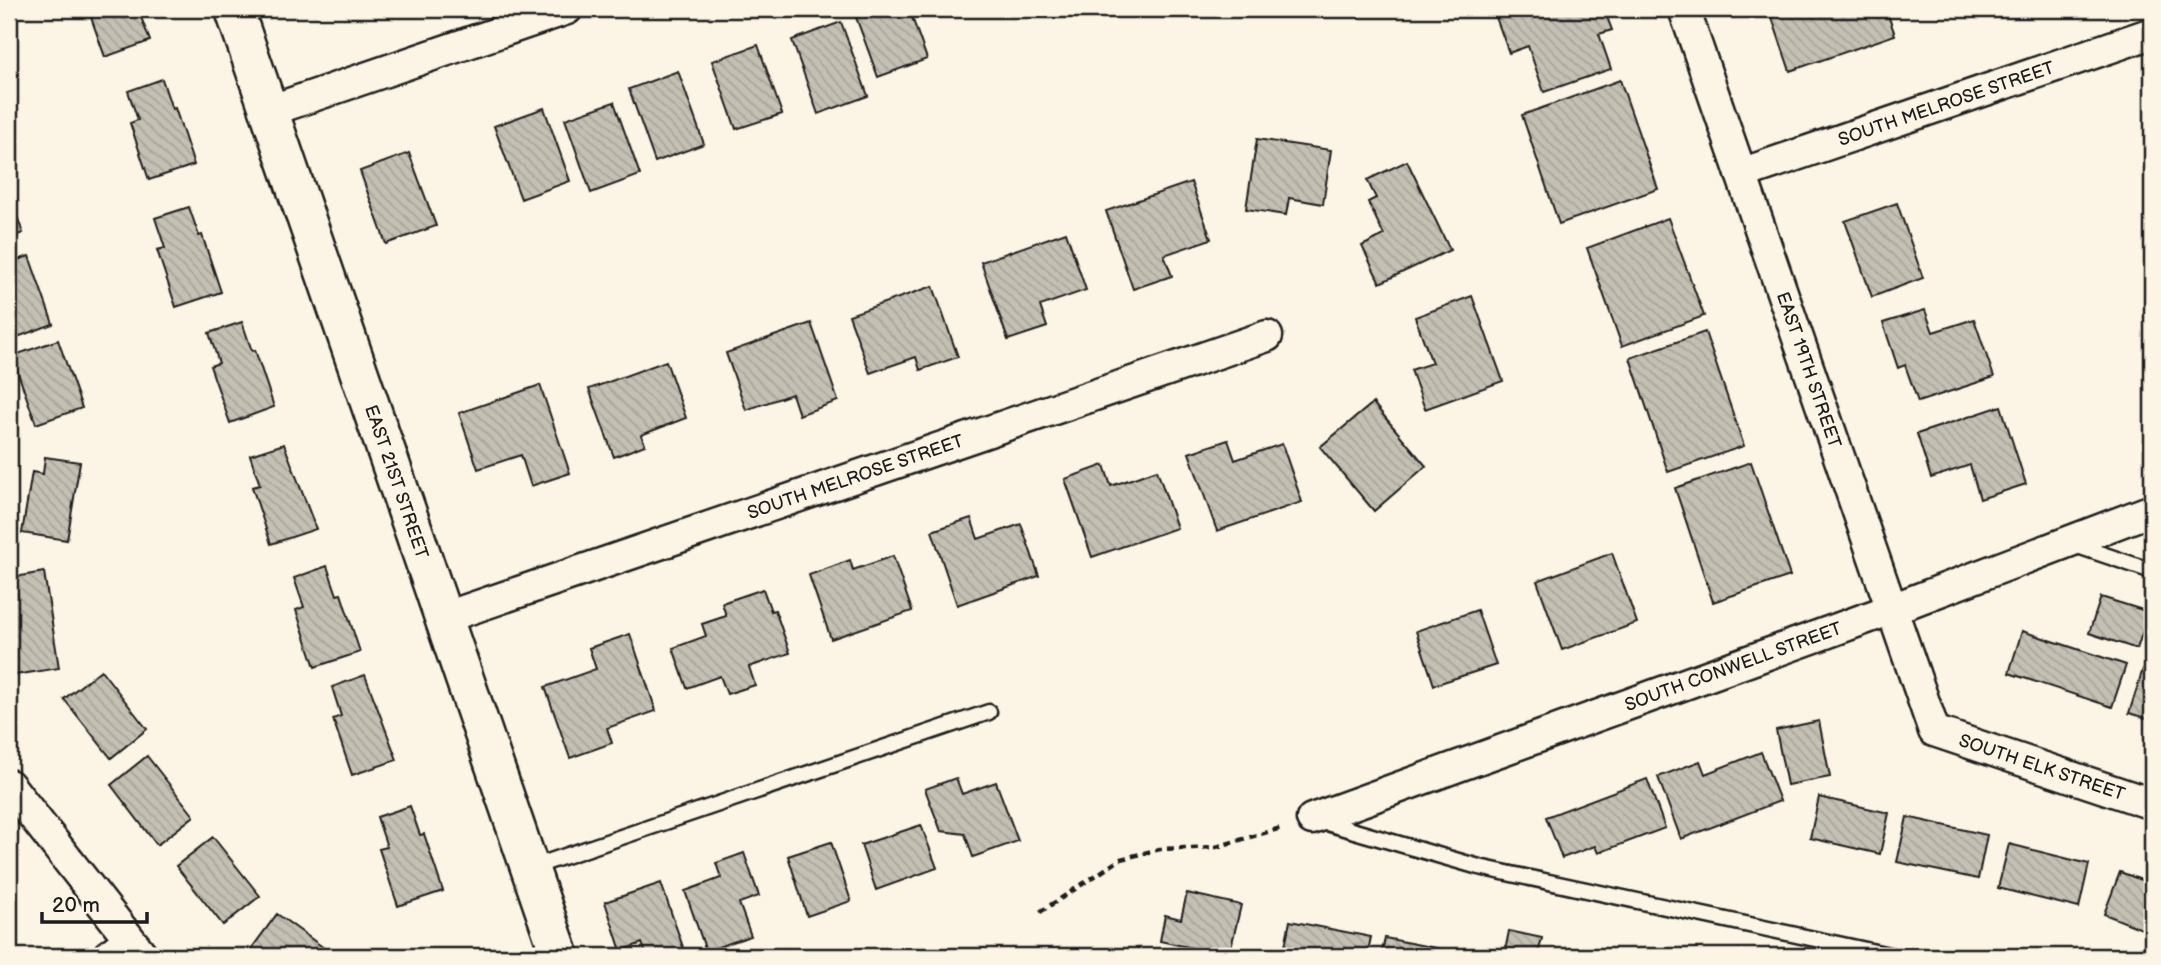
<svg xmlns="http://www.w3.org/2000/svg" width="2161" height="965" font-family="'Balsamiq Sans',sans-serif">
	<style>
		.building { fill: url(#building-back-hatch); stroke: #1c1c1c; stroke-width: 2 }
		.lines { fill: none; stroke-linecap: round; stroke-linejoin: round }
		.service-casing { stroke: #1c1c1c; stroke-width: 19 }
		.minor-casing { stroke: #1c1c1c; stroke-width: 35 }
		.tertiary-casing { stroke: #1c1c1c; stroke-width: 42 }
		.path { stroke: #1c1c1c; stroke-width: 4.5; stroke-dasharray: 7 5; stroke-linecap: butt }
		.service { stroke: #fcf5e5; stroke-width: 14 }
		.minor { stroke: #fcf5e5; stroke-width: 30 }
		.tertiary { stroke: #fcf5e5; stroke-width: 37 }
		.labels { text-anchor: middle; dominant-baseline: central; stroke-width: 5; stroke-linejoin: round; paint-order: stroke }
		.street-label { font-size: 18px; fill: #1c1c1c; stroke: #fcf5e5 }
	</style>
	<defs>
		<pattern id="building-back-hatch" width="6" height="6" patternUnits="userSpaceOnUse" patternTransform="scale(1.75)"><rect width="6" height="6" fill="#c4c0b3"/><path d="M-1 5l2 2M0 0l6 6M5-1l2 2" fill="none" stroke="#a8a499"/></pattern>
	</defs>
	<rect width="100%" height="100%" fill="#fcf5e5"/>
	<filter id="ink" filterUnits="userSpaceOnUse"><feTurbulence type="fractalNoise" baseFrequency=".0143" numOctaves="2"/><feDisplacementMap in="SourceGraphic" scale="14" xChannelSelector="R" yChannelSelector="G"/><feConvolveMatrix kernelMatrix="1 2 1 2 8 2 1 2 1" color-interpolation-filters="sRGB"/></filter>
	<g filter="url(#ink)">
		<path class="building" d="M88,9H138L150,41L105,57Z
			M853,9H909L927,59L878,77Z
			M1056,9H1074L1058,14Z
			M1493,9H1604L1612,30L1599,34L1611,69L1544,92L1528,46L1509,53Z
			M1769,9H1886L1895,35L1790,71Z
			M841,22L868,96L818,114L792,40Z
			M758,45L782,114L736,129L712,61Z
			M678,71L704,144L655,162L629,89Z
			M162,79L172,109L175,108L194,165L149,180L130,123L138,120L128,91Z
			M1620,80L1658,189L1559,224L1522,115Z
			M614,102L640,175L591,193L565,119Z
			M544,108L570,181L521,199L494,126Z
			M1257,139L1331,150L1323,204L1289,198L1286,215L1246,209Z
			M409,153L436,226L386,244L360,171Z
			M1407,161L1450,250L1380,283L1362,246L1384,235L1368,202L1376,198L1367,180Z
			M1191,182L1211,239L1164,255L1172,276L1133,289L1106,211Z
			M9,194L23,233L9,238Z
			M1897,203L1923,278L1872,297L1845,221Z
			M189,207L199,236L202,235L221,292L176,307L157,250L165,248L155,218Z
			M1668,218L1704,316L1622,346L1587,248Z
			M1066,232L1086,290L1040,306L1047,327L1008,340L981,262Z
			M29,256L53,324L9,340V263Z
			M933,286L958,357L920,370L916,357L870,373L849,315Z
			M1472,296L1503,381L1425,409L1411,370L1432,363L1415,317Z
			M1925,310L1933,332L1974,319L1994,377L1918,402L1905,365L1898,368L1883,323Z
			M242,322L252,351L255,350L274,407L230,423L210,366L219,363L209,333Z
			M811,323L838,401L799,415L792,394L746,410L726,353Z
			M1705,332L1744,446L1668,472L1630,358Z
			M58,340L82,408L36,424L12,356Z
			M666,361L686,418L641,435L645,445L614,457L589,389Z
			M540,385L570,473L531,486L521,455L478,469L459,413Z
			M1373,403L1426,466L1374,511L1320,447Z
			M2001,406L2026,484L1980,499L1970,465L1931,478L1917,434Z
			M1228,440L1235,460L1282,444L1302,502L1217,531L1189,453Z
			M284,444L316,529L271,544L252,487L260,485L250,455Z
			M45,457L80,462L67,540L22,533L32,472L43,474Z
			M1751,462L1790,576L1713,602L1675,488Z
			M1104,465L1111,486L1157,470L1177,528L1092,557L1065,479Z
			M971,518L978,539L1021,524L1039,576L957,605L932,531Z
			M1612,553L1637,623L1562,650L1537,581Z
			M893,556L912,611L831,639L809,575L850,560L853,570Z
			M327,566L337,595L341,594L360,652L315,667L296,610L304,607L294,578Z
			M44,572L59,668L15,675L9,636V578Z
			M763,589L771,611L775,610L790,653L749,667L755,685L727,694L720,676L687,688L673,648L706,636L702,624L726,616L722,603Z
			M2101,597L2149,612L2137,649L2089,633Z
			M1477,610L1496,665L1434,685L1416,631Z
			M2022,631L2126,665L2112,707L2009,673Z
			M630,634L656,711L607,728L612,743L570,758L545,687L596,669L589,648Z
			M2143,669L2152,672V720L2129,713Z
			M101,670L147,729L111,758L64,699Z
			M365,675L397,760L352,775L333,719L341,716L332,687Z
			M1819,721L1830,777L1787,785L1776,730Z
			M1761,752L1780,801L1681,839L1658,777L1700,761L1705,774Z
			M147,756L194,816L157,845L111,785Z
			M956,778L962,794L996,782L1018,841L973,857L965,834L941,831L925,789Z
			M1647,779L1665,828L1598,853L1595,846L1562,858L1546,817Z
			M1819,797L1889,813L1880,854L1810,838Z
			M410,806L420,835L424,834L443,891L398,906L379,849L387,847L377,817Z
			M1907,817L1987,835L1978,879L1897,862Z
			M921,825L937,868L876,890L861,845Z
			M213,837L260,896L223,925L176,866Z
			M831,842L851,901L807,916L788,856Z
			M2009,844L2089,864L2079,908L1998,888Z
			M744,853L759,896L739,903L751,936L706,951L685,891L721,878L716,863Z
			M2120,872L2152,884V933L2104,914Z
			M661,883L686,956H647L642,943L621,951L605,902Z
			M1187,893L1241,905L1229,956L1160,941L1165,915L1181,919Z
			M277,914L335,956H256L249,952Z
			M1290,921L1371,937L1367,956H1283Z
			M1509,931L1542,938L1538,954L1548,956H1504Z
			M1385,938L1466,954V956H1381Z"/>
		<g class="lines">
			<defs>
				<path id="service" d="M2072,544L2152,571
					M1320,821L1479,867L1894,956
					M530,868L989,712"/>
				<g id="minor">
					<path id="s1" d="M1684,9L1934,731L2152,804"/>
					<path d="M269,111L567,9"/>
					<path id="s2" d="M1741,174L2152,33"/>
					<path id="s3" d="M443,618L1267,336"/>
					<path d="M9,785L143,956"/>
					<path id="s4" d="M1312,819L1892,609L2152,510"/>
					<path d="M108,956L129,940"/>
				</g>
				<g id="tertiary">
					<path id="s5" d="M234,9L560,956"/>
				</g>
			</defs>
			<use href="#service" class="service-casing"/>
			<use href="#minor" class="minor-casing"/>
			<use href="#tertiary" class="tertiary-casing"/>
			<path class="path" d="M1040,912L1121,859L1160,849L1216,847L1281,828"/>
			<use href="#service" class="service"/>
			<use href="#minor" class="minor"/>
			<use href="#tertiary" class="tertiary"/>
		</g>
	</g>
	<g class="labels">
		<g class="street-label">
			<text stroke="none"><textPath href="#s2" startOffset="217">SOUTH MELROSE STREET</textPath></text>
			<text stroke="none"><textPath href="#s1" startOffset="382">EAST 19TH STREET</textPath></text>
			<text stroke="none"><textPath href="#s3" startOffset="436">SOUTH MELROSE STREET</textPath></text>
			<text stroke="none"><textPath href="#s5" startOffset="500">EAST 21ST STREET</textPath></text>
			<text stroke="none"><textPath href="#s4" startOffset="448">SOUTH CONWELL STREET</textPath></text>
			<text stroke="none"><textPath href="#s1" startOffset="878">SOUTH ELK STREET</textPath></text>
		</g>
	</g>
	<rect width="2161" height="965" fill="none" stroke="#fcf5e5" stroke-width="35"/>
	<rect x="18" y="18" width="2126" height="930" fill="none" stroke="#1c1c1c" stroke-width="2.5" filter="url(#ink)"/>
	<path d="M42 912v10h105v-10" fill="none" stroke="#1c1c1c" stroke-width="3.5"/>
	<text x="52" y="912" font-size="21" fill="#1c1c1c" stroke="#fcf5e5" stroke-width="5" paint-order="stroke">20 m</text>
</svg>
